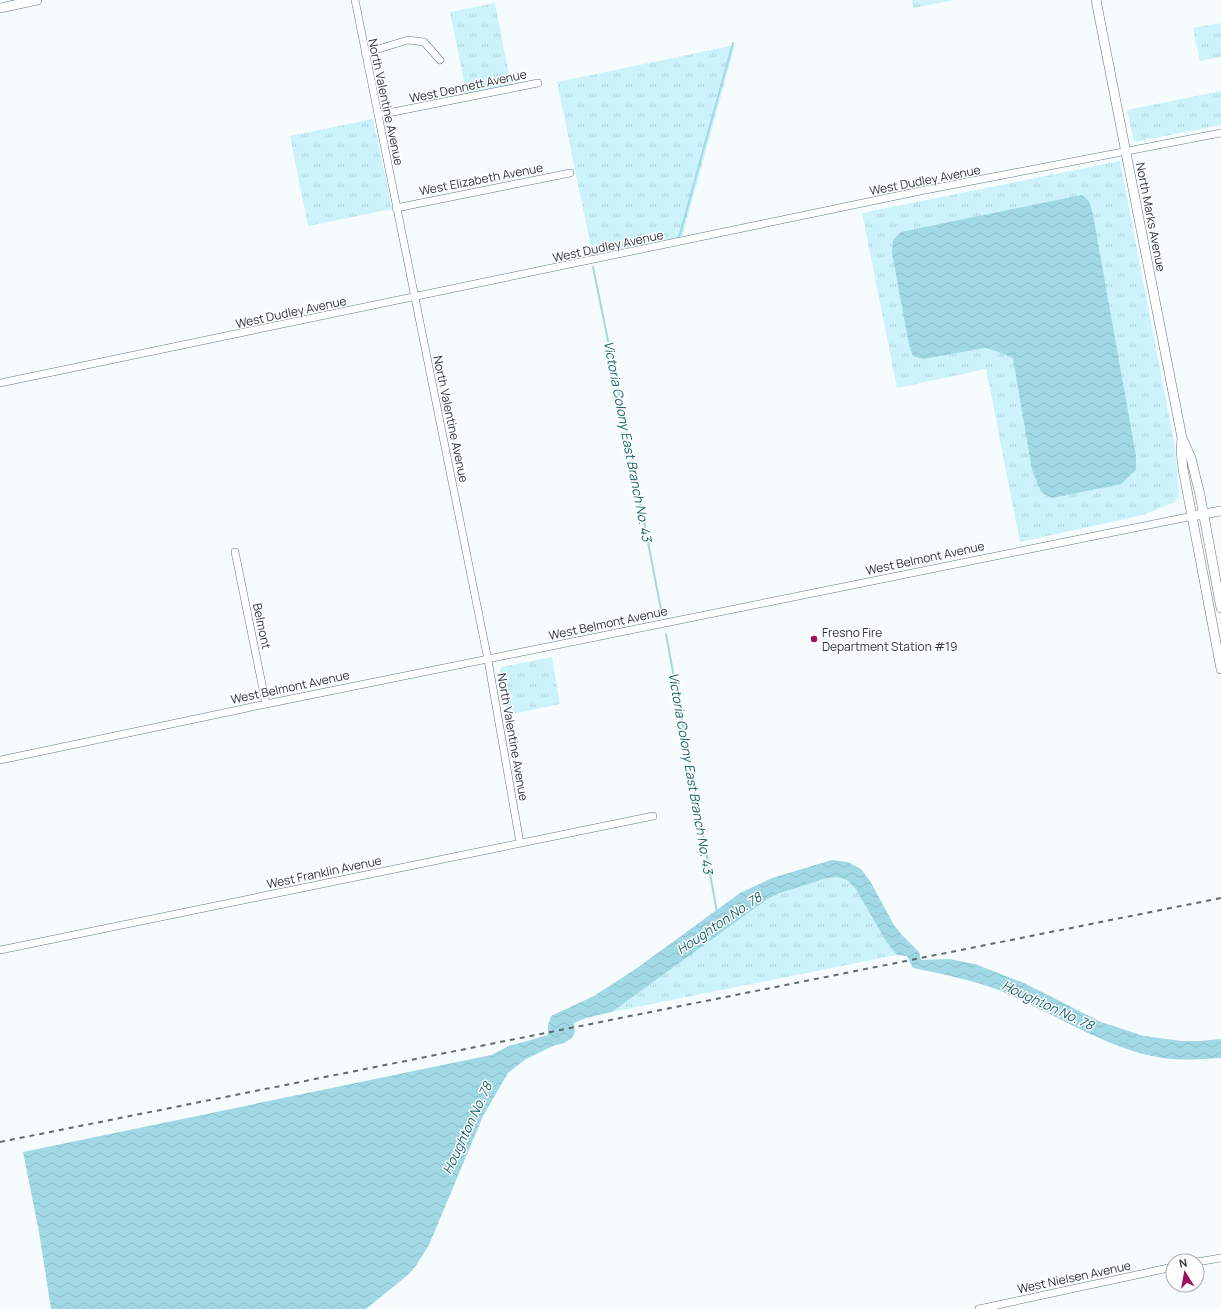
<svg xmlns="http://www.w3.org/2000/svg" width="1221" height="1309" font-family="Manrope,sans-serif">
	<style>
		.grass { fill: url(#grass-tufts) }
		.water { fill: url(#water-waves) }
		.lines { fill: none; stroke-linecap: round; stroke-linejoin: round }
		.stream { stroke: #a0d9e5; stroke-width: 2 }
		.minor-casing { stroke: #60787d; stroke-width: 8 }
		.major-casing { stroke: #60787d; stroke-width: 10 }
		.minor { stroke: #fff; stroke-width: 7 }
		.major { stroke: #fff; stroke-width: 9 }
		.rail { stroke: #616a6d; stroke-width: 2; stroke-dasharray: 5 5; stroke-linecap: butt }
		.poi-dot { fill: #9e125d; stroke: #fff; stroke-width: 1.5 }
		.labels { text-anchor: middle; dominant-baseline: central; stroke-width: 3; stroke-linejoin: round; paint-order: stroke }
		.street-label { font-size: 12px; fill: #2c3639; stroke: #fff }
		.poi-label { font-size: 12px; fill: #2c3639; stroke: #fff; text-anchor: start }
		.water-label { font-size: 13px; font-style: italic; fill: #145f6c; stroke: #fff }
	</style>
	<defs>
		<pattern id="grass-tufts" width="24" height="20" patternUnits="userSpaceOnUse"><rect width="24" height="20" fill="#ccf3fb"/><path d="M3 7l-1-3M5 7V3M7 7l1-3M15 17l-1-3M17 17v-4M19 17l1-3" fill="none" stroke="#afd1d8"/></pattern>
		<pattern id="water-waves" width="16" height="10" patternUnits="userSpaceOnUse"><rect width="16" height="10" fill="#a0d9e5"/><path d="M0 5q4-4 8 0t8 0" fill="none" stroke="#8abbc5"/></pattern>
	</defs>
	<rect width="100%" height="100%" fill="#f6fcfd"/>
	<path class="grass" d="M912,0H955L913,8Z
		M495,3L512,91L468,100L450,12Z
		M1221,23V57L1200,61L1193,28Z
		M735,45L682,238L593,257L557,82Z
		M1221,91V125L1134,142L1127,110Z
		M373,119L392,209L308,226L290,136Z
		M1120,161L1175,447L1179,495L1175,502L1143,515L1020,542L986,369L897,388L862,213Z
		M552,657L560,704L508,715L500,670L502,667Z
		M837,877L847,880L855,888L886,941L897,955L612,1012L766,900C788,889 813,880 837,877Z"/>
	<path class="water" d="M1082,195L1089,201L1093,215L1136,456V470L1121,484L1052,498L1041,492L1032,470L1013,358L996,351L985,348L923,359L913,356L909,345L892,253L893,240L901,232Z
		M832,860L848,862L861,869L870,881L894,925L902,935L919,952L921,960L949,959L975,964L1024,983L1101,1022L1144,1036L1182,1041H1200L1221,1039V1058C1202,1059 1182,1061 1163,1058C1105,1049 1055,1013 1001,991C973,980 942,974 913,968L907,956L897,955L886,941L855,888L847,880L837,877L824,879L780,893L766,900L612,1012L586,1018L574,1023L575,1032L572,1038L564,1043L553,1046L526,1059L508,1073L483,1116L429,1245L415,1267L409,1274L366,1309H51L39,1232L23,1152L491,1055L509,1046L548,1035V1026L551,1016L594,996L637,968L740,893L772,878Z"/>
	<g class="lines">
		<path class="stream" d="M676,239L679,237L680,234L733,43
			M593,267L629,443L662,615
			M666,634L717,912"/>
		<defs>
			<path id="minor" d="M355,0L488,660L520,843
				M365,53L408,40L424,42L440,60
				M378,115L538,83
				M396,208L570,173
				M0,383L925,190L1221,133
				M235,552L266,704
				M0,760L266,704L1193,516
				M0,950L653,816
				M1197,1262L1221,1258
				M979,1309L1173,1267"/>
			<path id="major" d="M1096,0L1182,438L1181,451L1183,469L1221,669
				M0,8L37,0
				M1183,440L1191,458L1200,495L1221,608
				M1198,515L1221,511"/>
		</defs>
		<use href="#minor" class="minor-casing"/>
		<use href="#major" class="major-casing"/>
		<use href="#minor" class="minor"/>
		<use href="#major" class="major"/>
		<path class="rail" d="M0,1142L1221,898"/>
	</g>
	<circle class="poi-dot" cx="814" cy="639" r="4"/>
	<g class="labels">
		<g class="street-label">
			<text transform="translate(468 86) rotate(-12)">West Dennett Avenue</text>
			<text transform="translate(386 102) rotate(78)">North Valentine Avenue</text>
			<text transform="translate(481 179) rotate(-11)">West Elizabeth Avenue</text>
			<text transform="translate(925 180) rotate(-11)">West Dudley Avenue</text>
			<text transform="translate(1151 217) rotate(79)">North Marks Avenue</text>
			<text transform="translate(608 246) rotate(-12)">West Dudley Avenue</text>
			<text transform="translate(291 312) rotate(-12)">West Dudley Avenue</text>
			<text transform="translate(451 419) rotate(78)">North Valentine Avenue</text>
			<text transform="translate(925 558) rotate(-12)">West Belmont Avenue</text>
			<text transform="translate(608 623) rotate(-12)">West Belmont Avenue</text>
			<text transform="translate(262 626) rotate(78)">Belmont</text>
			<text transform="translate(290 687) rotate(-12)">West Belmont Avenue</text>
			<text transform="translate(513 737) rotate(80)">North Valentine Avenue</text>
			<text transform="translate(324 872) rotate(-12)">West Franklin Avenue</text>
			<text transform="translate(1074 1277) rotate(-12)">West Nielsen Avenue</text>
		</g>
		<g class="poi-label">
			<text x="822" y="632">Fresno Fire<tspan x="822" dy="14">Department Station #19</tspan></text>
		</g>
		<g class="water-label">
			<text transform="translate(628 441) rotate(79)">Victoria Colony East Branch No. 43</text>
			<text transform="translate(691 773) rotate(80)">Victoria Colony East Branch No. 43</text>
			<text transform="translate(719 923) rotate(-34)">Houghton No. 78</text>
			<text transform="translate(1048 1005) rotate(25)">Houghton No. 78</text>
			<text transform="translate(467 1128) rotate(-65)">Houghton No. 78</text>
		</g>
	</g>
	<g transform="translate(1185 1273) rotate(349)"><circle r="19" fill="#ffffff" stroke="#abafb0"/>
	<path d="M0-3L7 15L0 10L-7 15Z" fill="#9e125d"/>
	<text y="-6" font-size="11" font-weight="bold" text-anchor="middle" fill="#2c3639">N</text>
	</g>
</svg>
